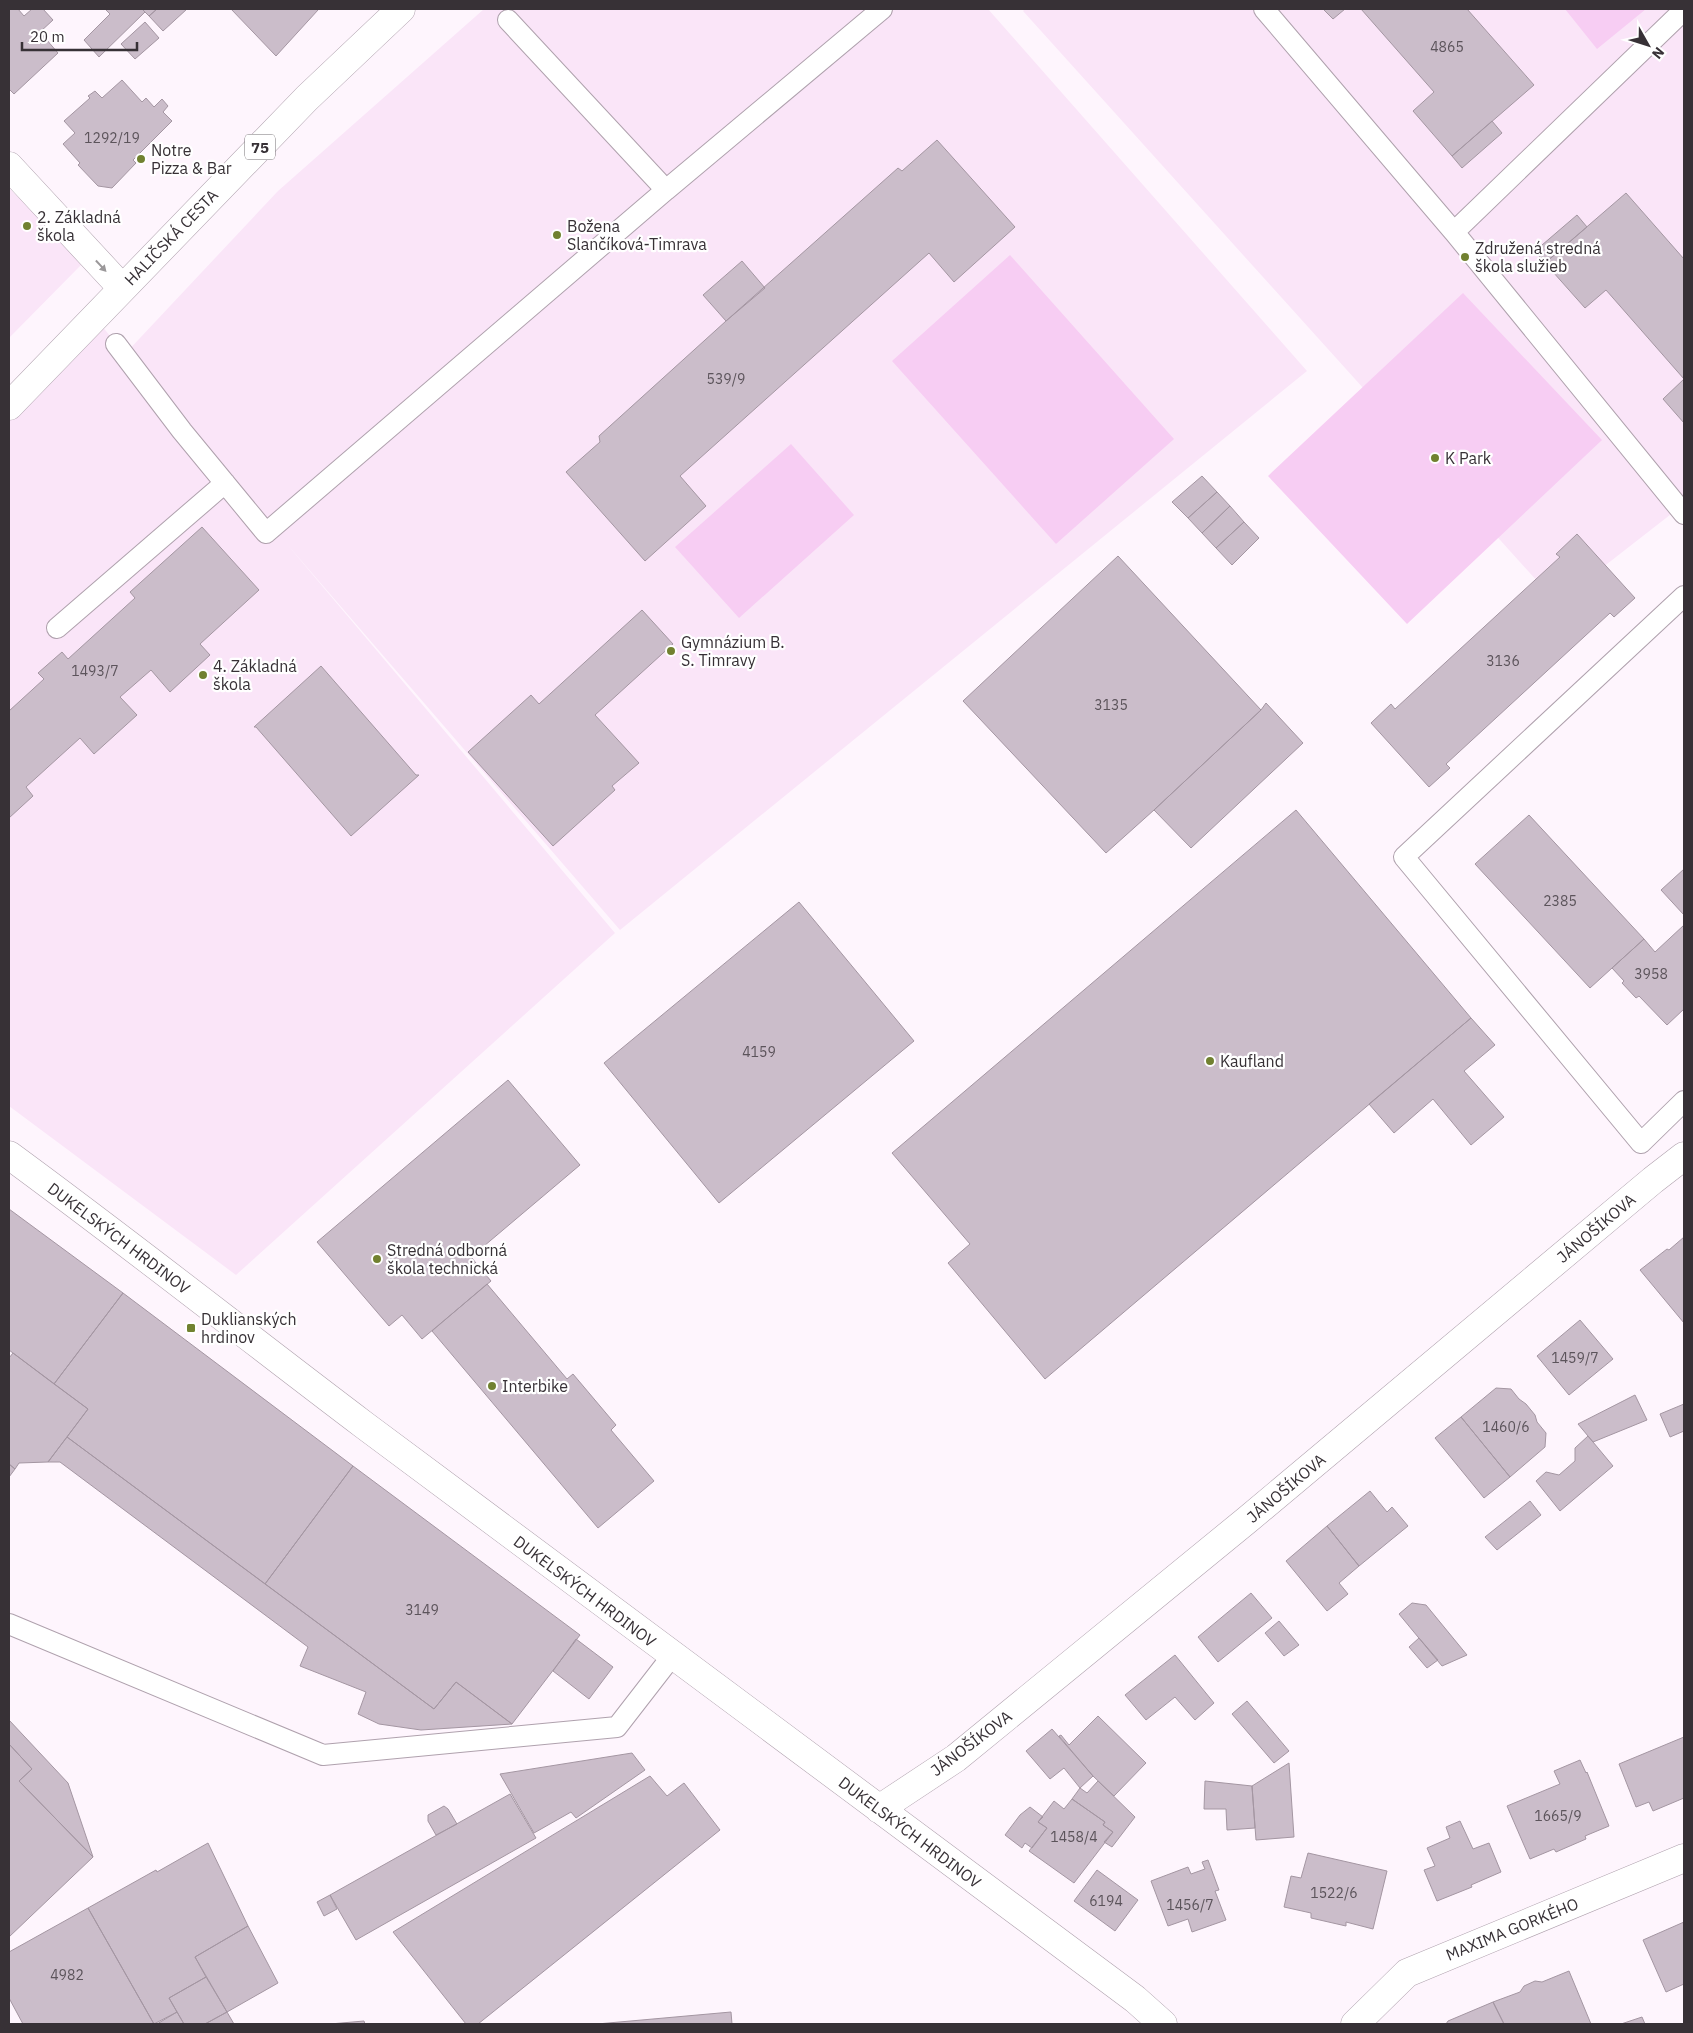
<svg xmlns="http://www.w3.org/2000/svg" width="1693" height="2033" font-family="'IBM Plex Sans',sans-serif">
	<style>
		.built { fill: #fae5f8 }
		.green { fill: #f7cdf3 }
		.building { fill: #cbbdca; stroke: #a496a2 }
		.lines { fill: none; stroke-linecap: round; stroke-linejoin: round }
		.service-casing { stroke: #afa1ad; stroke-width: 22 }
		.minor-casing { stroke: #afa1ad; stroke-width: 29 }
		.primary-casing { stroke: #afa1ad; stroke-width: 29 }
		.service { stroke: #fff; stroke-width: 20 }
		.minor { stroke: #fff; stroke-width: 28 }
		.primary { stroke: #fff; stroke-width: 28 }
		.oneway { fill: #9b989a }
		.poi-dot { fill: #718130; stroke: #fff; stroke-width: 2 }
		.labels { text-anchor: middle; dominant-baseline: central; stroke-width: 4.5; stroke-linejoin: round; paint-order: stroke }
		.number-label { font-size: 14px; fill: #5c545b }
		.shield { fill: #fff; stroke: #736f72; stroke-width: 1 }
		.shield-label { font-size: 15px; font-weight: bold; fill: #373136 }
		.poi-label { font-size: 16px; fill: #373136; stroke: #fff; text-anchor: start }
		.street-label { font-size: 16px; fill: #373136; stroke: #fff }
	</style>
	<rect width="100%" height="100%" fill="#fef5fd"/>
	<path class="built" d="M484,9H988L1307,371L620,930L286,543L615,933L236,1275L9,1106V418L96,319L125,354L278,191Z
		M1025,9H1684V504L1557,603L1023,11Z
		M9,188L83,263L9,338Z"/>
	<path class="green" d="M1565,9H1646L1597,49Z
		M1010,255L1174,439L1056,544L892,361Z
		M1463,293L1602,440L1407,624L1268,476Z
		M791,444L854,515L739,618L675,547Z"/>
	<path class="building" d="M9,9H18L24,16L32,9H43L53,20L40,32L58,53L14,94L9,89Z
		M105,9H142L145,12L99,57L84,40L110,14Z
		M142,9H157L149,16Z
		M157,9H187L163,31L149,16Z
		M231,9H316L318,10L276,56Z
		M1323,9H1345L1333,19Z
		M1361,9H1467L1534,85L1452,156L1413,111L1434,92Z
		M145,22L159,38L135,59L121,44Z
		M122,80L142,102L146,98L154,107L162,99L168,106L163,112L172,121L133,160L136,163L112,188L98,186L78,165L80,163L63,144L75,133L64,121L90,98L88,96L95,91L102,98Z
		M1492,121L1502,133L1462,168L1452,156Z
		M937,140L1015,227L954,282L929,253L680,476L706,506L645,561L566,472L600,442L599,436L726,321L898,168L902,171Z
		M1626,193L1684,259V423L1663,399L1684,379L1606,290L1585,308L1545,263Z
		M1577,215L1587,227L1545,263L1535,251Z
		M742,261L765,288L726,321L703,295Z
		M1202,476L1217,492L1188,518L1172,502Z
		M1217,492L1230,506L1202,533L1188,518Z
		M1230,506L1244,522L1216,548L1202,533Z
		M1244,522L1259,538L1232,565L1216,548Z
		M202,527L259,590L200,644L210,655L170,692L151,670L120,697L137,715L94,754L80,738L26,787L33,796L9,818V711L44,679L38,673L62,652L68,659L135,598L130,592Z
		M1577,534L1635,598L1614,617L1610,613L1446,764L1450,768L1429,787L1371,723L1391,704L1395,709L1560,557L1556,554Z
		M1118,556L1261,710L1154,810L1106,853L963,701Z
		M642,610L673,644L595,715L639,763L612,786L615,790L553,846L468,752L531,695L539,704Z
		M321,666L416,775H419L351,836L256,727H254Z
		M1266,703L1303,743L1191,848L1154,810L1261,710Z
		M1296,810L1471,1018L1045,1379L948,1263L970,1244L892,1153Z
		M1529,815L1644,939L1590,988L1475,864Z
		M1684,869V915L1661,890Z
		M799,902L914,1041L719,1203L604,1063Z
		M1684,925V1009L1667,1025L1639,996L1636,998L1622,983L1624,981L1612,968L1644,939L1655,952Z
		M1471,1018L1495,1045L1464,1071L1504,1117L1471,1145L1433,1099L1394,1133L1369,1104Z
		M508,1080L580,1165L471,1257L491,1281L422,1339L402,1315L389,1326L317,1242Z
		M9,1209L123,1293L54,1384L9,1350Z
		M1684,1237V1323L1640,1270L1667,1249L1669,1250Z
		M487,1284L567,1379L573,1374L616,1425L611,1430L654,1481L598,1528L432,1331Z
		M123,1293L353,1466L265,1584L67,1437L88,1409L54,1384Z
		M1580,1320L1613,1359L1569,1395L1537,1356Z
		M13,1353L88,1409L48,1462L19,1463L15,1469L9,1464V1358Z
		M1496,1388L1511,1389L1519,1399L1526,1404L1535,1415L1537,1422L1546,1433L1545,1447L1510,1477L1461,1417Z
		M1635,1395L1647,1420L1593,1442L1578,1424Z
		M1684,1404V1431L1670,1437L1660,1414Z
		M1461,1417L1510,1477L1484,1498L1435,1438Z
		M1588,1436L1613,1466L1560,1511L1536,1481L1546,1472L1559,1475L1575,1461V1448Z
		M67,1437L434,1709L456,1682L512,1724L421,1730L379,1724L358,1714L366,1692L300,1666L308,1647L60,1462H48Z
		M9,1464L15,1469L9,1477Z
		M353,1466L580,1635L512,1724L456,1682L434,1709L265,1584Z
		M1370,1491L1387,1512L1392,1507L1408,1526L1359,1566L1327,1526Z
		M1530,1501L1541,1515L1497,1550L1485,1537Z
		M1327,1526L1359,1566L1339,1583L1348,1594L1327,1611L1286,1561Z
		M1251,1593L1272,1618L1218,1662L1198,1637Z
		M1412,1603L1426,1605L1467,1655L1442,1666L1399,1614Z
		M1279,1621L1299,1645L1284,1656L1265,1633Z
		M1419,1638L1438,1660L1427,1668L1409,1647Z
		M576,1639L613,1667L589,1699L553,1671Z
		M1175,1655L1214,1703L1195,1720L1175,1697L1146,1720L1125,1695Z
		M1247,1701L1289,1751L1274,1763L1232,1714Z
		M1098,1716L1146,1763L1114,1796L1093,1776L1059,1736L1061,1735L1069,1745Z
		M9,1720L68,1783L93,1857L19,1781L32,1769L9,1744Z
		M1052,1729L1093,1776L1080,1788L1064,1768L1050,1779L1026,1751Z
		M1684,1737V1798L1653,1811L1649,1802L1636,1807L1619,1764Z
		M9,1744L32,1769L19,1781L93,1857L9,1937Z
		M632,1753L645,1770L576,1818L571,1812L534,1833L500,1774Z
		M1580,1760L1586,1773L1587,1772L1609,1826L1585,1836L1586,1839L1556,1852L1554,1849L1530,1859L1507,1806L1560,1784L1554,1771Z
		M1289,1763L1294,1837L1256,1840L1252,1786Z
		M650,1776L667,1796L684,1783L720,1830L478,2024H466L393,1932Z
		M1098,1781L1135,1817L1112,1847L1104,1842L1113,1832L1103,1825L1105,1822L1072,1799L1080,1788L1087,1793Z
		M1205,1781L1252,1786L1255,1828L1227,1830L1226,1809H1204Z
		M510,1794L536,1838L356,1940L330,1895Z
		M1072,1799L1105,1822L1103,1825L1113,1832L1074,1883L1029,1851L1047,1828L1038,1822L1054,1801L1064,1809Z
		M444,1806L448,1809L457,1824L436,1835L428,1821V1815Z
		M1030,1807L1043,1817L1038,1822L1047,1828L1032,1848L1025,1843L1022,1848L1005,1835L1020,1815Z
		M1460,1821L1473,1849L1489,1843L1501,1872L1471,1885L1472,1887L1437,1901L1424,1870L1435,1866L1427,1848L1450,1838L1446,1827Z
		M208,1843L248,1926L195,1957L206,1977L169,1998L177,2012L154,2024L88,1908L156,1870L157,1872Z
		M1308,1853L1387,1871L1373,1929L1346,1922V1926L1311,1918V1913L1284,1907L1291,1876L1301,1878Z
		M1208,1860L1219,1890L1215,1891L1226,1920L1192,1932L1188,1919L1168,1926L1151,1881L1188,1867L1191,1874L1205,1869L1202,1862Z
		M1097,1870L1138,1900L1115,1931L1074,1901Z
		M330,1895L337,1909L324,1916L317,1902Z
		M88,1908L154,2024H23L9,1998V1952Z
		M1684,1922V1984L1666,1992L1643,1940Z
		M248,1926L278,1983L227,2012L195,1957Z
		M1569,1971L1591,2024H1504L1493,2002L1520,1992L1524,1986L1535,1981L1542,1982Z
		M206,1977L227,2012L205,2024H184L169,1998Z
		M1493,2002L1504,2024H1446L1448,2021Z
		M177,2012L184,2024H157Z
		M227,2012L234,2024H205Z
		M731,2012L732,2024H597Z
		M1642,2017L1645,2024H1621Z
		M364,2021L365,2024H330Z"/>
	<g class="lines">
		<defs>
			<path id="service" d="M1264,9L1454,232L1684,10
				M508,20L666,190L882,9
				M1454,232L1684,514
				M116,344L182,431L266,533L666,190
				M1684,596L1404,857L1641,1143L1684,1101
				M57,628L225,483
				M9,1624L323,1755L617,1727L672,1656"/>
			<path id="minor" d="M9,166L122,288
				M9,1155C129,1243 245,1335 364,1425C620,1618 878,1808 1135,1999L1163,2024
				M879,1809L956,1758L1247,1520L1653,1180L1684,1156
				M1355,2024L1407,1973L1684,1858"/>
			<path id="primary" d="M9,406L307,98L401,9"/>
		</defs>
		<use href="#service" class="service-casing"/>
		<use href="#minor" class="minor-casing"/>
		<use href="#primary" class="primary-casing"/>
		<use href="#service" class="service"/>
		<use href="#minor" class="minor"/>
		<use href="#primary" class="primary"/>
	</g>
	<defs><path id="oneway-solid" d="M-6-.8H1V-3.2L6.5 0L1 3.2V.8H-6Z" transform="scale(1.25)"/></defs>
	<use class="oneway" href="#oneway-solid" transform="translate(101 266) rotate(47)"/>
	<g class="poi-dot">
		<circle cx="141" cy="159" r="5"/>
		<circle cx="27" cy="226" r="5"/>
		<circle cx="557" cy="235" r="5"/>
		<circle cx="1465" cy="257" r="5"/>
		<circle cx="1435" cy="458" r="5"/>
		<circle cx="671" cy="651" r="5"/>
		<circle cx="203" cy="675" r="5"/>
		<circle cx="1210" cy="1061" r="5"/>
		<circle cx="377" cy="1259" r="5"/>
		<rect x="186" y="1323" width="10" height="10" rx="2.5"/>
		<circle cx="492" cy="1386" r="5"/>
	</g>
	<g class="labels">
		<g class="number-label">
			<text x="1447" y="47">4865</text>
			<text x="112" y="138">1292/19</text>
			<text x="726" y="379">539/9</text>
			<text x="1503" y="661">3136</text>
			<text x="95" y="671">1493/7</text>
			<text x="1111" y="705">3135</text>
			<text x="1560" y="901">2385</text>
			<text x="1651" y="974">3958</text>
			<text x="759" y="1052">4159</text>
			<text x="1575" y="1358">1459/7</text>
			<text x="1506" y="1427">1460/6</text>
			<text x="422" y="1610">3149</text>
			<text x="1558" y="1816">1665/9</text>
			<text x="1074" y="1837">1458/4</text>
			<text x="1334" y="1893">1522/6</text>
			<text x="1106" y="1901">6194</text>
			<text x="1190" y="1905">1456/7</text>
			<text x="67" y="1975">4982</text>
		</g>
		<rect class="shield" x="245" y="134.5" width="30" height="25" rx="4"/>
		<g class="shield-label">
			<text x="260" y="147">75</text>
		</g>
		<g class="poi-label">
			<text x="151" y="150">Notre<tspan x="151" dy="18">Pizza &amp; Bar</tspan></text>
			<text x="37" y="217">2. Základná<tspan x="37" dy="18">škola</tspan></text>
			<text x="567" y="226">Božena<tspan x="567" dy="18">Slančíková-Timrava</tspan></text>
			<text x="1475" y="248">Združená stredná<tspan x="1475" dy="18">škola služieb</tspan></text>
			<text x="1445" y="458">K Park</text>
			<text x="681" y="642">Gymnázium B.<tspan x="681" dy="18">S. Timravy</tspan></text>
			<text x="213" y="666">4. Základná<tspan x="213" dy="18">škola</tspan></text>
			<text x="1220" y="1061">Kaufland</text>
			<text x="387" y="1250">Stredná odborná<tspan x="387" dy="18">škola technická</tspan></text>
			<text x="201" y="1319">Duklianských<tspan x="201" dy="18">hrdinov</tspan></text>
			<text x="502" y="1386">Interbike</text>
		</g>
		<g class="street-label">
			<text transform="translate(171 237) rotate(-46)">HALIČSKÁ CESTA</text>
			<text transform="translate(1596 1228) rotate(-40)">JÁNOŠÍKOVA</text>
			<text transform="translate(119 1238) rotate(37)">DUKELSKÝCH HRDINOV</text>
			<text transform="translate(1286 1488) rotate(-40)">JÁNOŠÍKOVA</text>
			<text transform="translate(585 1591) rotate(37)">DUKELSKÝCH HRDINOV</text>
			<text transform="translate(971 1743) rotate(-37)">JÁNOŠÍKOVA</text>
			<text transform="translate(910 1832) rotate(37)">DUKELSKÝCH HRDINOV</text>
			<text transform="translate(1512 1929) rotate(-22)">MAXIMA GORKÉHO</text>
		</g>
	</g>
	<rect width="1693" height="2033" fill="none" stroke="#373136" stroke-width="20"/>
	<g transform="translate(1648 45) rotate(129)" stroke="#ffffff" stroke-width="4" paint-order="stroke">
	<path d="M0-4L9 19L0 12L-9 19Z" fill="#373136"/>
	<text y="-8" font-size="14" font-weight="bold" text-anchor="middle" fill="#373136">N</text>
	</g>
	<path d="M22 42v8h115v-8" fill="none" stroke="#373136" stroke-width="2.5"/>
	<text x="30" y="42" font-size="15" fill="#373136" stroke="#ffffff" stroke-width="4" paint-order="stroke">20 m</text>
</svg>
